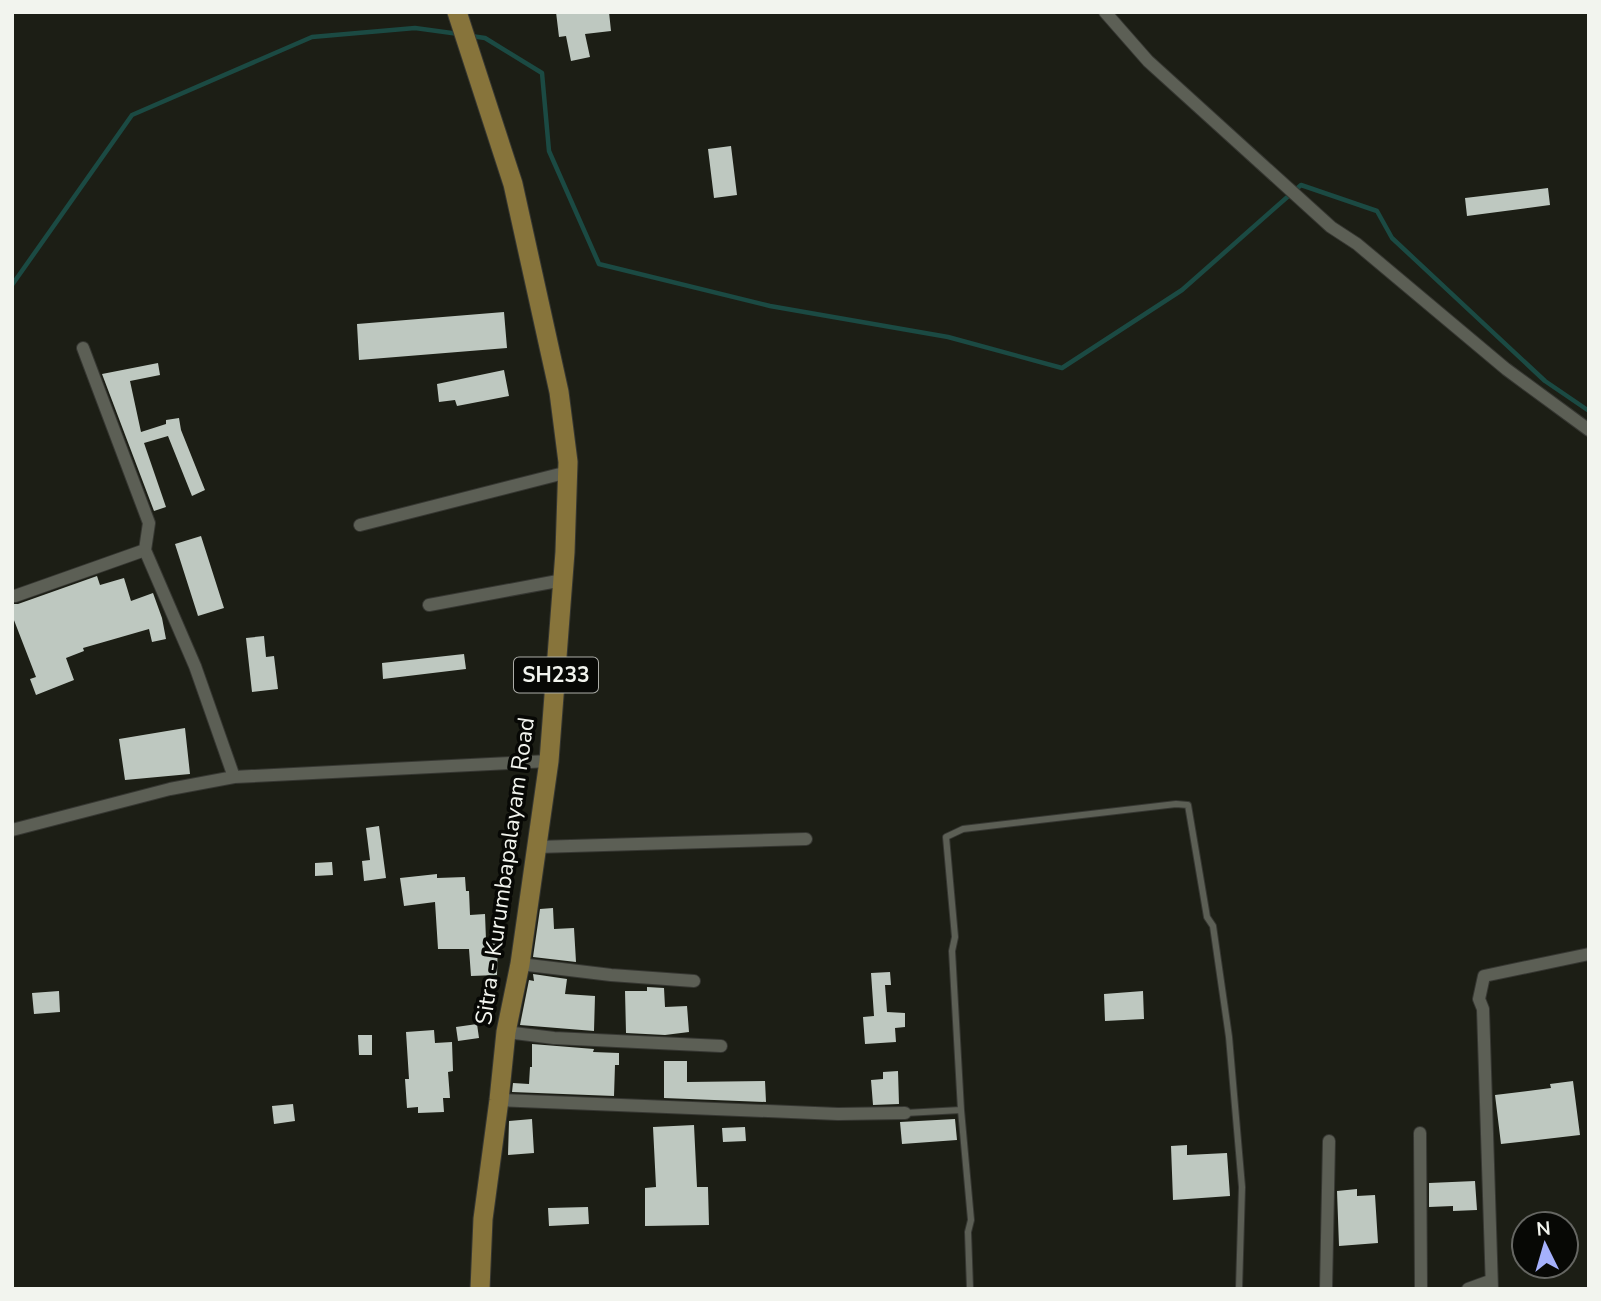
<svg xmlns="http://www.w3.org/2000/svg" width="1601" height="1301" font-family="'Nunito Sans',sans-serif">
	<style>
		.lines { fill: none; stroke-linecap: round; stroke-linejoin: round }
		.stream { stroke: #1b4a43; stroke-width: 4.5 }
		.building { fill: #bec8c0 }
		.service-casing { stroke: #363732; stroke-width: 8 }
		.minor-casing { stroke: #363732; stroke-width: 14 }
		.primary-casing { stroke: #363732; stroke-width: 21 }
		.service { stroke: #5c5f55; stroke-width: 6 }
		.minor { stroke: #5c5f55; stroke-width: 12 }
		.primary { stroke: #87743b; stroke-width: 19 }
		.labels { text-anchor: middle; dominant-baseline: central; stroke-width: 7; stroke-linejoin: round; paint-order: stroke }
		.shield { fill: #070805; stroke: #acada8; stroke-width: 2 }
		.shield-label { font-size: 21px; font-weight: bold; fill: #f2f4ee }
		.street-label { font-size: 23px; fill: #f2f4ee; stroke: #070805 }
	</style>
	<rect width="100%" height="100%" fill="#1c1e15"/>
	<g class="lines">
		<path class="stream" d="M471,36L485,38L542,73L549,151L599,264L770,306L948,337L1062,368L1182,290L1301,185L1377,211L1392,238L1545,381L1589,411
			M12,285L132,115L312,37L415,28L459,34"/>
	</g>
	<path class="building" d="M556,12H609L611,31L585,34L590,57L571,61L566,36L559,37Z
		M731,146L737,195L714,198L708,149Z
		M1548,188L1550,205L1467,216L1465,198Z
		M504,312L507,348L359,360L357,324Z
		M158,363L160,375L130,381L141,432L166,424V420L179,418L181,430L205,490L192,496L168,436L144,443L166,507L154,511L102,374Z
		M504,370L509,396L457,406L455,400L439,402L437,384Z
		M201,536L224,608L198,616L175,544Z
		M97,576L100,585L124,578L131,601L153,593L162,618L166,639L152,642L149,629L83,648L84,651L66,658L74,680L36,695L30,679L36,677L12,615V604H18Z
		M264,636L266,657L274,656L278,689L252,692L246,638Z
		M464,654L466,669L383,679L382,663Z
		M185,728L190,774L125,780L119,739Z
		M379,826L386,878L364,881L362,861L370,860L366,828Z
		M332,862L333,875L315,876V863Z
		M437,874V878L465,877L466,891H469L470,915L485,914L486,940L498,939L497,975L471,976L469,949H438L435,902L404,906L400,878Z
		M553,908L554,929L574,928L576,962L533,957L540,909Z
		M890,972L891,985H885L887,1012L905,1013V1027L895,1028L896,1042L865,1044L863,1017L874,1016L871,973Z
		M533,974L567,979L565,994L595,996L594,1031L520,1025L529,980L534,981Z
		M647,987L664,988L665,1007L687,1006L689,1032L665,1035L626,1033L625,991H647Z
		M59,991L60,1012L34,1014L32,993Z
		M1143,991L1144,1019L1105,1021L1104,994Z
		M477,1024L479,1038L458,1041L456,1027Z
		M434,1030L435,1043L452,1042L453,1071L448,1072L450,1098H443L444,1112L418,1113V1107L407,1108L405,1079H409L406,1032Z
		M358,1035H372V1055H359Z
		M532,1044L594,1049L593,1052L619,1053V1065H615L614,1096L512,1092L513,1083L529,1084L530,1067H532Z
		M664,1061H687V1082L765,1081L766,1102L664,1098Z
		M898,1071L899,1104L873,1105L871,1080L883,1079V1072Z
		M1573,1081L1580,1135L1501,1144L1495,1095L1551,1088L1550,1084Z
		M293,1104L295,1121L274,1124L272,1106Z
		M532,1119L534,1153L508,1155L509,1121Z
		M955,1119L957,1140L902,1144L900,1122Z
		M694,1125L697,1187H708L709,1225L645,1226V1188L656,1187L653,1127Z
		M745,1127L746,1141L723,1142L722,1128Z
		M1187,1145V1155L1227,1153L1230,1196L1173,1200L1171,1146Z
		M1475,1181L1477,1210L1453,1211V1206L1429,1207V1183Z
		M1357,1189V1196L1375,1195L1378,1243L1339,1246L1337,1191Z
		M588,1207L589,1224L549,1226L548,1208Z"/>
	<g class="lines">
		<defs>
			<path id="service" d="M905,1113L961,1110
				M970,1289L968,1232L971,1220L961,1110L952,951L955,937L946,837L963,829L1176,804L1188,805L1207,917L1213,926L1229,1037L1242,1187L1239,1289"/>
			<path id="minor" d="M1105,12L1148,61L1331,227L1357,244L1506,369L1589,430
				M83,348L149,523L145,550L195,666L234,777
				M360,525L568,472
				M15,596L145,550
				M429,605L563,580
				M12,830L170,789L234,777L549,761
				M537,847L806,839
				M520,964L611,975L694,981
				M506,1032L554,1038L721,1046
				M499,1100L838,1114L905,1113
				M1420,1133L1421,1289
				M1326,1289L1329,1141
				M1468,1289L1490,1281
				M1492,1289L1483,1009L1479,999L1484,976L1589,954"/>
			<path id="primary" d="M457,12L513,184L559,392L568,462L565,552L549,761L520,964L506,1032L499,1100L483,1219L480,1289"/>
		</defs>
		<use href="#service" class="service-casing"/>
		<use href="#minor" class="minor-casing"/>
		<use href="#primary" class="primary-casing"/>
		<use href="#service" class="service"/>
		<use href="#minor" class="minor"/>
		<use href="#primary" class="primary"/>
	</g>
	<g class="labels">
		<rect class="shield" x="514" y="657.5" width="84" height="35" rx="5"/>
		<g class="shield-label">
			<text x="556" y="675">SH233</text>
		</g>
		<g class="street-label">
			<text transform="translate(505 871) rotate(-82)">Sitra - Kurumbapalayam Road</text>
		</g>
	</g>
	<rect width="1601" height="1301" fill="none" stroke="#f2f4ee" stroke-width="28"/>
	<g transform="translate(1545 1245) rotate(355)"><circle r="33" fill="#070805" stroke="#656662" stroke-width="2"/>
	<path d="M0-5L12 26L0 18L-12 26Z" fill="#a5b1fc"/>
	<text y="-10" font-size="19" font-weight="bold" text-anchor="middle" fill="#f2f4ee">N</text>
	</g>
</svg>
